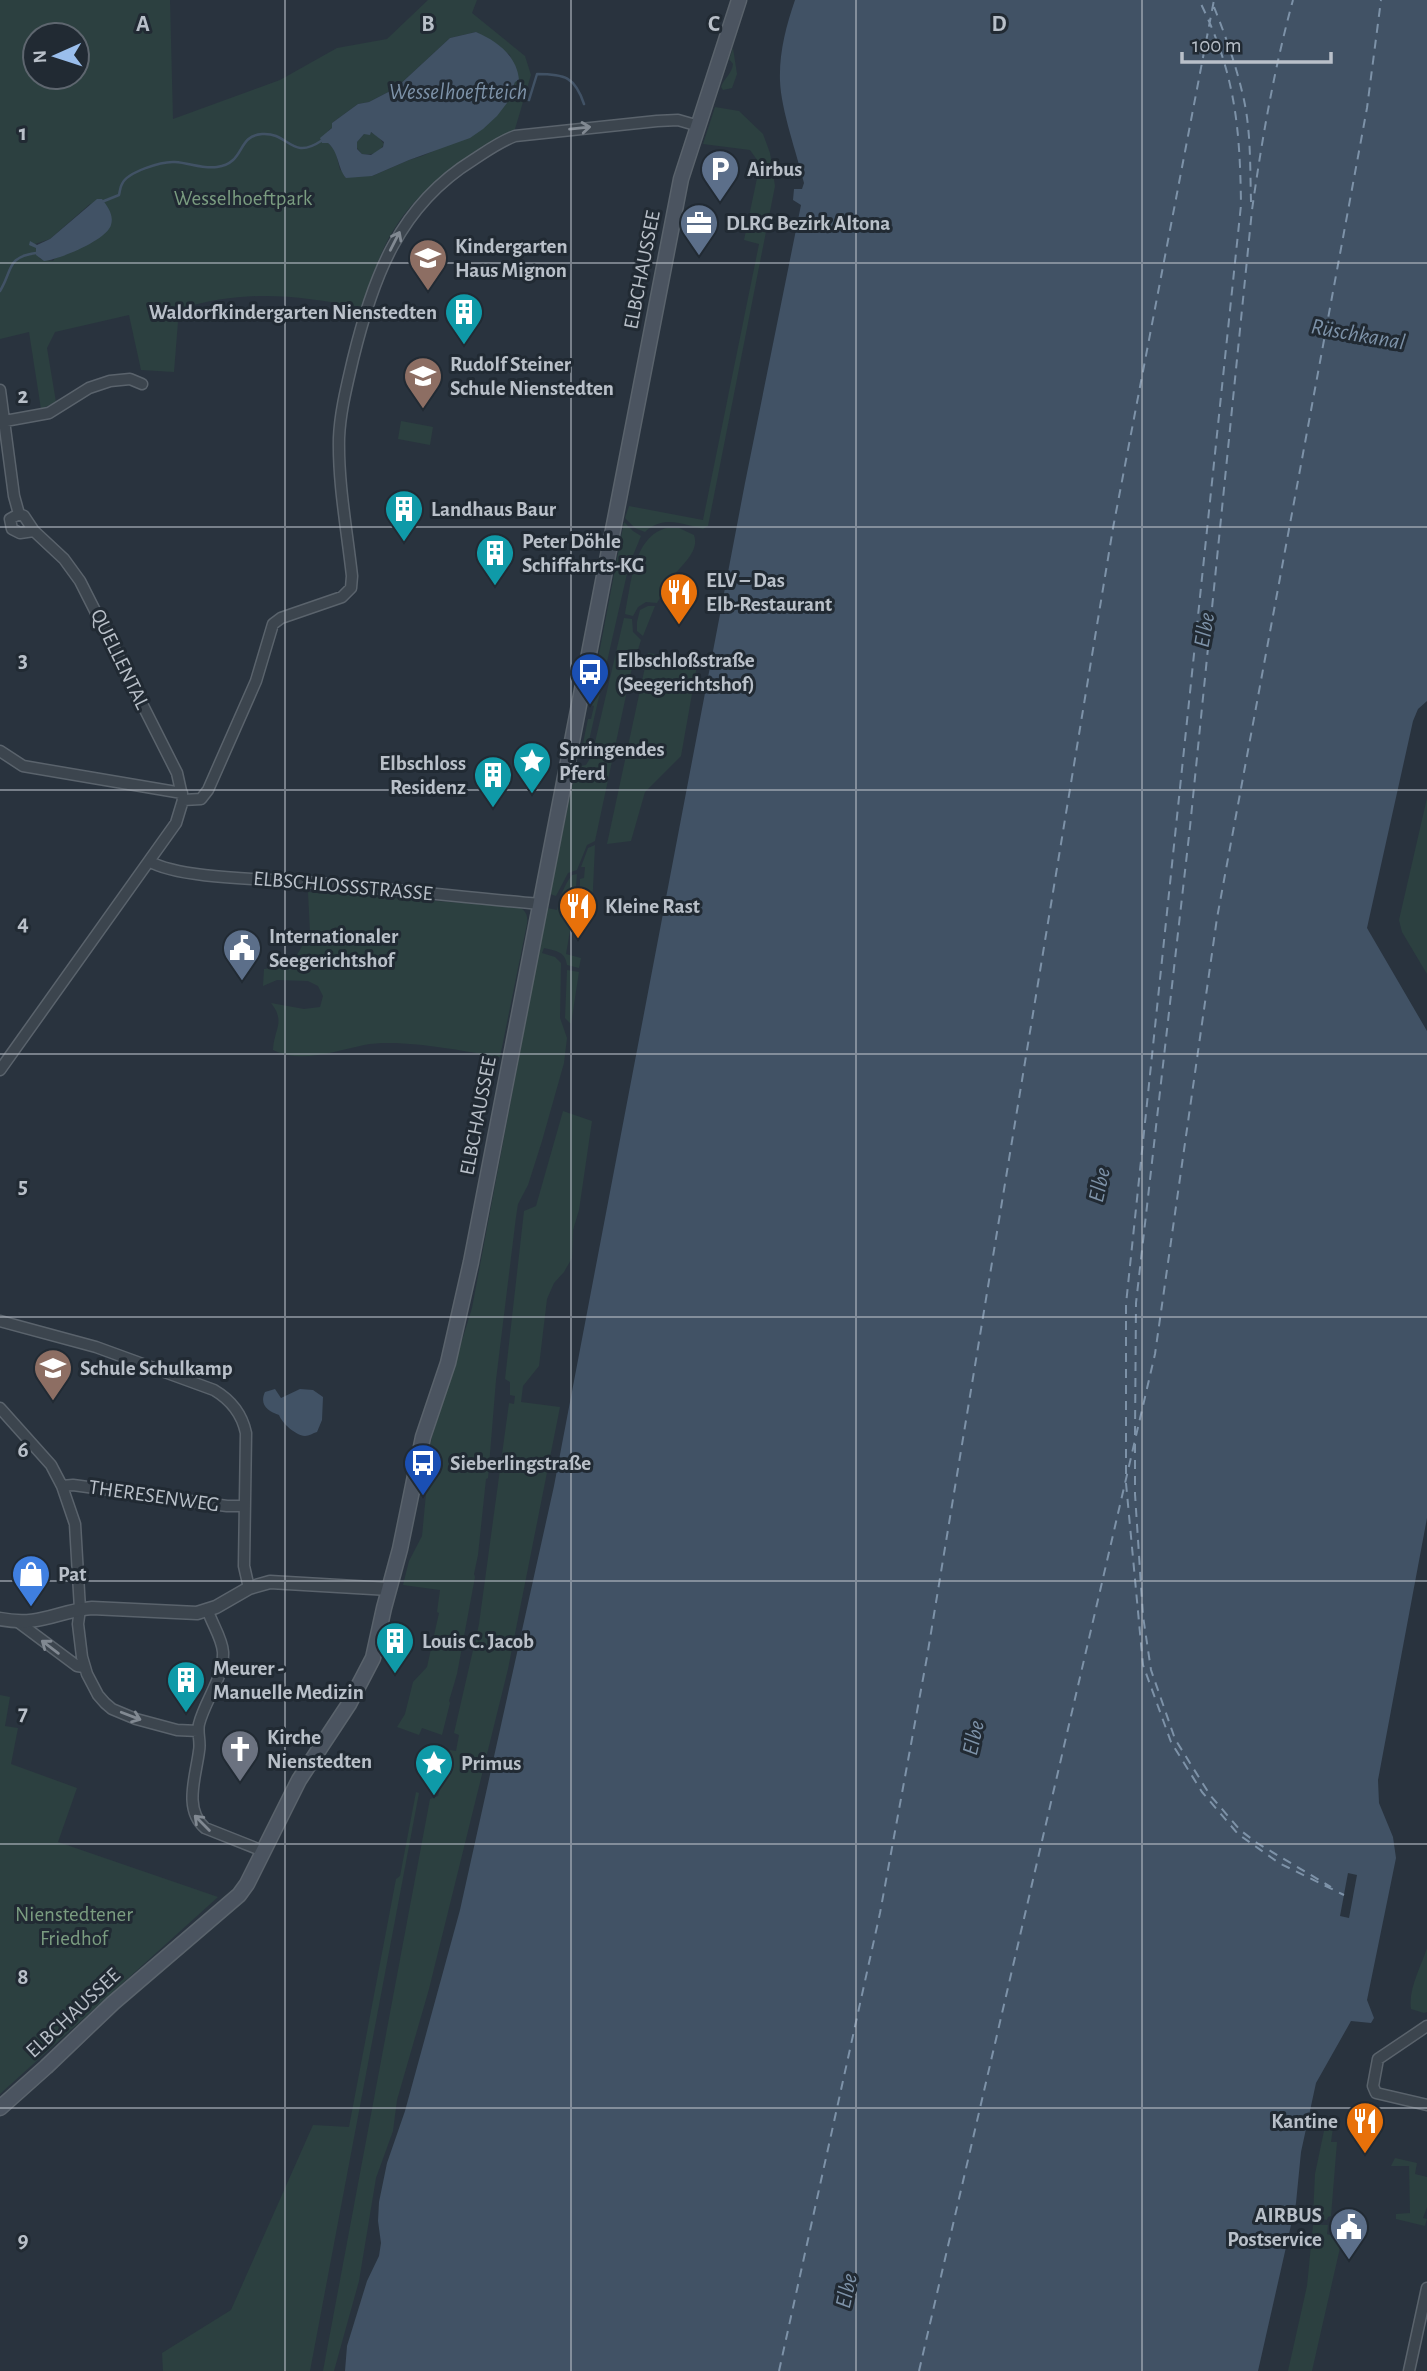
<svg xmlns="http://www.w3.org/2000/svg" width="1427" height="2371" font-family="'Alegreya Sans',sans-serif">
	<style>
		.green { fill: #2c4040; fill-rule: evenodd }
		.water { fill: #415265; fill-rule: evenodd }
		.pier { fill: #29333e }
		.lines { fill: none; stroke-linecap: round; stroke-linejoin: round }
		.stream { stroke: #415265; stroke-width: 2.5 }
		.ferry { stroke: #7d92a8; stroke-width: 2; stroke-dasharray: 9 7; stroke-linecap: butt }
		.minor-casing { stroke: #5a636c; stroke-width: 13 }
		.tertiary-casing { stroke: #5a636c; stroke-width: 15 }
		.secondary-casing { stroke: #5a636c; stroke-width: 17 }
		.minor { stroke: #3c454e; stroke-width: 10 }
		.tertiary { stroke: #3c454e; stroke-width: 12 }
		.secondary { stroke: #4b5460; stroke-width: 14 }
		.oneway { stroke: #818992 }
		.grid { fill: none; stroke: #b9c0c9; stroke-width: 2; stroke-opacity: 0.55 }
		.labels { text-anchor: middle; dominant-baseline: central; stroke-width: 6; stroke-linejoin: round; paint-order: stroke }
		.poi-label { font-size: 21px; font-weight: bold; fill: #b9c0c9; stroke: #212a33; text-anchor: start }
		.park-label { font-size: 21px; fill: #7a9c80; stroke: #212a33 }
		.street-label { font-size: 21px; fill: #b9c0c9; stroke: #212a33 }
		.water-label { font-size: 23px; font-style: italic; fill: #7d92a8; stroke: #212a33 }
		.grid-label { font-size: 23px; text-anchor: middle; font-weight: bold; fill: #b9c0c9; stroke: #212a33; stroke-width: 6; stroke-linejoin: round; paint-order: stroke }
	</style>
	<rect width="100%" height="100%" fill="#29333e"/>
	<path class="green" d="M0,0H170L173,119L280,80L337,48L387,39L428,0H477L472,13L525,56L531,75L515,129C471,156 428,179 398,223C381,247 372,279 361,307C293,295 247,289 179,309L174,372L141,370L129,315L55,332L47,348L56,402L41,409L29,332L0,339ZM476,32L510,55L515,82L512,91L438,149L422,156L409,160L372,176L340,170L335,150L328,143V131L332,128V123L358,104L369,102L396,88L450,38ZM35,35H77V77H35ZM91,203L53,261L40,259L35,244L50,239Z
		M733,48L737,74L732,88L723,90L721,87C724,78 732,74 733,64L729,59Z
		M715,107L739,111L763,134L770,153L775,186L708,526L703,529C682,524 663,515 645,532L635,528L625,518L629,506L703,520L759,244L744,240L760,164L750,150L703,144Z
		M370,132L378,136L384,144C379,154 372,155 362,154L357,148V142L364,134Z
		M401,421L433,427L430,445L398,439Z
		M624,522L633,531L641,536L629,565L588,745L581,753L588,719H591L594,706L591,705L594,680Z
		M667,528H679L694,535C700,552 681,565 672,578C666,586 662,594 657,603L646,602L638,607L633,616L625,614C631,586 633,536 667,528Z
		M648,606H655L643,636L637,631V622L640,610Z
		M624,618L632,619L633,632L641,640L631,672L595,841L587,845L577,870L568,873L556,896L550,894L576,767L586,765L592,755Z
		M648,653L698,660L681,756L645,792L631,841L607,844Z
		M1427,798V974L1402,932L1399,920Z
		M595,845L592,910L584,906L580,893V879L584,878L585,867H581L588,848Z
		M577,874L576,887L582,907L591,913L589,922L572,919L566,954L581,958L579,968L567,965C565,951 556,951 544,948L542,953L555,957L561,963L560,1018L567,1038L564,1063L542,1141L528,1185L518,1204L516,1217L496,1380L488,1478L486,1479L478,1555L474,1574L475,1577L457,1674L449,1701L450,1703L442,1735L422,1728L419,1735L397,1727L405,1714L413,1682L427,1667L439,1613L437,1612L440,1590L403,1585L409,1561L422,1536L426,1494L425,1470L432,1437L472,1308L547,908L557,910C560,898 564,885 572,875Z
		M308,892L519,907C526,911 528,915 527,924L500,1057C462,1051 401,1038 364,1045C335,1051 301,1064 273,1050C274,1029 286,1022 271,1003L304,1009L320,1007L323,996L318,986L308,981L277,980L263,986L264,969C288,966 300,959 306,934L310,933Z
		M567,970L579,972L571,1024L565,1018Z
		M563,1111L592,1121L579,1210L573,1230L572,1258L564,1272L554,1283L547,1299L539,1366L523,1386L521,1402L560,1407L508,1669L429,1989L397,2100L393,2131L376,2178L359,2281L334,2371H323L430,1799L438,1796L450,1750L456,1751L459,1735L454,1733L479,1624L509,1403L514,1404L515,1396L510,1395V1382L505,1379L524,1211L536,1206Z
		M0,1695L10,1697L5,1726L18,1728L11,1764L77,1788L58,1842L218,1897L0,2094Z
		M416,1792L419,1793L310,2371H163L162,2353L231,2310L313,2125L349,2127L396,1879L400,1876Z
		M1427,1948V2012L1424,2013L1411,2009C1408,1989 1421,1967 1427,1948Z
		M1325,2126L1333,2128L1331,2142H1337L1331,2216L1328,2217L1327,2220L1313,2217L1315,2174Z
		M1395,2158L1417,2163L1415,2174L1427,2177V2207L1423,2218L1427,2219L1425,2226L1396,2219V2214L1410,2213L1409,2166H1391Z
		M1313,2225H1328L1327,2234L1342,2239L1312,2371H1288L1307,2286Z"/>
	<path class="water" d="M795,0H1427V701L1418,709L1413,721L1367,928L1427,1031V1518L1378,1780L1379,1803L1393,1837L1396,1858L1367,2000L1374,2018L1371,2023L1351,2021L1316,2083L1301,2152L1296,2203L1258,2371H345L347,2346L367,2281L379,2256L381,2243L378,2221L379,2202L387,2163L405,2111L460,1910L554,1486L745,483L801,205L793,200L794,189H802L804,183C797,154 781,110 780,81C779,53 786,26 795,0Z
		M476,32C497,41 517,56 519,80L515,82L507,103L497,116L483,129L470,138L409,160L372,176L346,178C337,167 339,152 328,143H322L320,138L332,128V123L358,104L369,102L396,88L450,38ZM371,132L384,142L383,147L371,155L362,154L357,149V142L364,134L370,135Z
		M97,199H102C108,207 114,215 111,225C107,240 58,260 44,261L36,255V248L29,245L30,241L37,245L50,239Z
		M275,1389L281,1398L300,1389L313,1390L323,1397L322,1420L317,1432C313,1433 309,1436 305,1436C295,1435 282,1423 279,1415C268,1411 259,1405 265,1392Z"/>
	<path class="pier" d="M1348,1873L1357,1875L1349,1918L1340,1916Z"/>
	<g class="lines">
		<path class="stream" d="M526,99L529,100L537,74C565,74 575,77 584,104
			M104,201L119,195C120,191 120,187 122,184C127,172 162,161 175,162C190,163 202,169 217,167C246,163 236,136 262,134C289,132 291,161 321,141
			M0,291C13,270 6,257 36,253"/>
		<path class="ferry" d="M1214,7C1226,37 1237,68 1244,100C1251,133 1250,168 1251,202
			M1135,1435L1136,1303L1190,827L1252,210C1262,139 1274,69 1293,0
			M1135,1444V1494L1143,1616L1151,1670L1175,1739L1210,1795L1240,1830L1257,1843L1331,1887
			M1126,1474V1304L1241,205C1240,126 1235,72 1199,0
			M1126,1483L1143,1665L1171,1742L1202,1792L1238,1834L1279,1863L1344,1895
			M779,2371L880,1913L927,1657L1113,528L1214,0
			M919,2371L1155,1354L1217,918L1367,108L1381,0"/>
		<defs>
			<path id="minor" d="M0,390L14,496L19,514L24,516L34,531L64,559L80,581L177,773L183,800L176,823L0,1070
				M5,421L49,413L89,388L110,381L130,379L142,384
				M19,514L10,519L12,529L20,533L34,531
				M0,751L23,766L182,793
				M183,800L201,799L208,790L256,681L273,624L281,618L342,597L351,588L352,576C347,530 338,484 339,438C340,412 347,385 353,359C373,277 399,206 473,160C487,151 499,142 515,136L657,121L678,120L699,126
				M149,861C178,879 268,879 306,882C384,888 462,897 539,904
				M0,1321L96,1347L214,1390C231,1400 242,1414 246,1433L244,1566L249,1588
				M0,1408L51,1465L62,1486L75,1524L80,1609L78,1624L82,1657L87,1674L98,1695L105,1703L112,1709L136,1719L177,1730L198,1731
				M62,1486L73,1485L227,1506H245
				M208,1611C212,1624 222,1638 223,1652C224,1678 205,1700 199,1724C197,1733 201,1742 199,1751C196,1776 183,1809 205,1828L263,1851
				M18,1622L77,1666L84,1667
				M1427,2026L1378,2059L1373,2086L1376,2093L1427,2105
				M1409,2371L1427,2288"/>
			<path id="tertiary" d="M0,1619C41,1627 56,1611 92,1608L197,1613L216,1607L249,1588L270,1582L389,1589"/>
			<path id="secondary" d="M0,2108L46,2067L113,2003L239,1895L247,1884L299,1780L349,1704L373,1658L384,1608L400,1549L423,1437L448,1363L471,1262L681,179L739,0"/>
		</defs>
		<use href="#minor" class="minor-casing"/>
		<use href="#tertiary" class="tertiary-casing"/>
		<use href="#secondary" class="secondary-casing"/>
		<use href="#minor" class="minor"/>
		<use href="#tertiary" class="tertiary"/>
		<use href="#secondary" class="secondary"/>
	</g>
	<defs><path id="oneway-shaft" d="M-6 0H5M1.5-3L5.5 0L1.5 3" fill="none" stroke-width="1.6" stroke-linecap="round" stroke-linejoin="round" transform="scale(1.75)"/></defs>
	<g class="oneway">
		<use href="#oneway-shaft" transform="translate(580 128) rotate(-6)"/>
		<use href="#oneway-shaft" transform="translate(395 241) rotate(-63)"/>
		<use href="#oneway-shaft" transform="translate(50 1647) rotate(-143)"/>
		<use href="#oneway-shaft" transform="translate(131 1716) rotate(21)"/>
		<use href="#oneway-shaft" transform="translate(202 1823) rotate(-135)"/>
	</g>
	<path class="grid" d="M285,0V2371M571,0V2371M856,0V2371M1142,0V2371M0,263H1427M0,527H1427M0,790H1427M0,1054H1427M0,1317H1427M0,1581H1427M0,1844H1427M0,2108H1427"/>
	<defs>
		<symbol id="parking-pin" viewBox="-11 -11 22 30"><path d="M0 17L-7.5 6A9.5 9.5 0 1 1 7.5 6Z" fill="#5c6f8a" stroke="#212a33"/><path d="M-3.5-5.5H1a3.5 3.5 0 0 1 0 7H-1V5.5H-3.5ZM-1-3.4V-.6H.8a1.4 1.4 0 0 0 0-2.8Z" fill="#fff"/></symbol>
		<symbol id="office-pin" viewBox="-11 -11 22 30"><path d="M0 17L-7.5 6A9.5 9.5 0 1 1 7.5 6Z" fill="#5c6f8a" stroke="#212a33"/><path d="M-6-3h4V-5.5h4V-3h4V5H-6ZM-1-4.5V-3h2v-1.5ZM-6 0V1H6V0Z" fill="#fff"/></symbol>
		<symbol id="school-pin" viewBox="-11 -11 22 30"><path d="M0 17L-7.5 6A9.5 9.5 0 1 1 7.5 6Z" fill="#8d6e63" stroke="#212a33"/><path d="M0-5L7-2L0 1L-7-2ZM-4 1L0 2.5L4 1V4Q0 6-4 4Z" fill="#fff"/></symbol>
		<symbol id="building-pin" viewBox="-11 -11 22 30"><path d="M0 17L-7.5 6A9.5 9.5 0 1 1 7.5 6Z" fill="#0f9aa8" stroke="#212a33"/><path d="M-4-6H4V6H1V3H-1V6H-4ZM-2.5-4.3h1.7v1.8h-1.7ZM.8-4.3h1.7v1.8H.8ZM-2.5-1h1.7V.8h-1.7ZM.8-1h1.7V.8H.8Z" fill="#fff"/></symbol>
		<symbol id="restaurant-pin" viewBox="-11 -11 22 30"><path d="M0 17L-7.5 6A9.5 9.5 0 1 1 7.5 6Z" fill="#e8710a" stroke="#212a33"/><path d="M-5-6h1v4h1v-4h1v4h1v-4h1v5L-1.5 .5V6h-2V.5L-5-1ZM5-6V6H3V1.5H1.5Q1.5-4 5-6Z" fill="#fff"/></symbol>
		<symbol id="bus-pin" viewBox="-11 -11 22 30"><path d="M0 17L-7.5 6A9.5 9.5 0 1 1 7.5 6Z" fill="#1a4fb4" stroke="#212a33"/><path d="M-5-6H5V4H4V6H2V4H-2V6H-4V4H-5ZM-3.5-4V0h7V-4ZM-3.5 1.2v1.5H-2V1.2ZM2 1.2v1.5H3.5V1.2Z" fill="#fff"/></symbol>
		<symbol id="sight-pin" viewBox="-11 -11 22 30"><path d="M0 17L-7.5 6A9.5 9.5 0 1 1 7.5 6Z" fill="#0f9aa8" stroke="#212a33"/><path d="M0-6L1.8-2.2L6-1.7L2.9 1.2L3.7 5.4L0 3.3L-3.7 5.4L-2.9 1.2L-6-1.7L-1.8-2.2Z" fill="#fff"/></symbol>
		<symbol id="civic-pin" viewBox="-11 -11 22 30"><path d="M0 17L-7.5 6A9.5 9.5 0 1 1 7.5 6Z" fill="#5c6f8a" stroke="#212a33"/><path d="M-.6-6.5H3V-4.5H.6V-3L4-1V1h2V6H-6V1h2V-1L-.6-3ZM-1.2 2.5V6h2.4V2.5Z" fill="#fff"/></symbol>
		<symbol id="shop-pin" viewBox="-11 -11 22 30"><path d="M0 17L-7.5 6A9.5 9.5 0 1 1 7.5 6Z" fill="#3f7fe0" stroke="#212a33"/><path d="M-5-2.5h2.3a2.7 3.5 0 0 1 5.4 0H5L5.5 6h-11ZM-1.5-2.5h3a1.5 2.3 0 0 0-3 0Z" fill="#fff"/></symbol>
		<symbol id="church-pin" viewBox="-11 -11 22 30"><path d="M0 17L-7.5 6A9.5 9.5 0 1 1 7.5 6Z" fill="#6b7280" stroke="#212a33"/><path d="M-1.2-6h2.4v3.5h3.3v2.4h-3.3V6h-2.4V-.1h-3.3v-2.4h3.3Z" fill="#fff"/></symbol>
	</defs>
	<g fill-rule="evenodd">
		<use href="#parking-pin" x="698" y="147" width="44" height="60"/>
		<use href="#office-pin" x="677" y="201" width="44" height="60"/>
		<use href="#school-pin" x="406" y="236" width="44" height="60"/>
		<use href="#building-pin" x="442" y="290" width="44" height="60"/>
		<use href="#school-pin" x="401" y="354" width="44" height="60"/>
		<use href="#building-pin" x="382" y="487" width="44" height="60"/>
		<use href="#building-pin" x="473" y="531" width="44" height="60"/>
		<use href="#restaurant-pin" x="657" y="570" width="44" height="60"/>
		<use href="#bus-pin" x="568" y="650" width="44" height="60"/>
		<use href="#sight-pin" x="510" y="739" width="44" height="60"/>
		<use href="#building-pin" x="471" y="753" width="44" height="60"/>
		<use href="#restaurant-pin" x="556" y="884" width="44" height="60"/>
		<use href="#civic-pin" x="220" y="926" width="44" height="60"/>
		<use href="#school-pin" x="31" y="1346" width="44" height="60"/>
		<use href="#bus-pin" x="401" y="1441" width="44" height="60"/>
		<use href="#shop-pin" x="9" y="1552" width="44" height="60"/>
		<use href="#building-pin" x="373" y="1619" width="44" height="60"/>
		<use href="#building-pin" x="164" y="1658" width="44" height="60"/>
		<use href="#church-pin" x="218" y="1727" width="44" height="60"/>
		<use href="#sight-pin" x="412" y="1741" width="44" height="60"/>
		<use href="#restaurant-pin" x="1343" y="2099" width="44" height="60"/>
		<use href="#civic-pin" x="1327" y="2205" width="44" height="60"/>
	</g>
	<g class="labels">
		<g class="poi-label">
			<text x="747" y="169">Airbus</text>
			<text x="726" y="223">DLRG Bezirk Altona</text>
			<text x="455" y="246">Kindergarten<tspan x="455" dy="24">Haus Mignon</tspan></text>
			<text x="437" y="312" text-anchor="end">Waldorfkindergarten Nienstedten</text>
			<text x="450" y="364">Rudolf Steiner<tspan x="450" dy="24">Schule Nienstedten</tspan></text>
			<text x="431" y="509">Landhaus Baur</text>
			<text x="522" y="541">Peter Döhle<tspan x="522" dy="24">Schiffahrts-KG</tspan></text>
			<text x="706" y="580">ELV – Das<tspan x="706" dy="24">Elb-Restaurant</tspan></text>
			<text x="617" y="660">Elbschloßstraße<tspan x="617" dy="24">(Seegerichtshof)</tspan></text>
			<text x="559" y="749">Springendes<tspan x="559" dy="24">Pferd</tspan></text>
			<text x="466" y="763" text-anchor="end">Elbschloss<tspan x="466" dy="24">Residenz</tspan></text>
			<text x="605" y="906">Kleine Rast</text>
			<text x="269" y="936">Internationaler<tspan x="269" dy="24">Seegerichtshof</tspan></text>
			<text x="80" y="1368">Schule Schulkamp</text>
			<text x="450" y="1463">Sieberlingstraße</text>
			<text x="58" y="1574">Pat</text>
			<text x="422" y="1641">Louis C. Jacob</text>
			<text x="213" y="1668">Meurer -<tspan x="213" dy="24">Manuelle Medizin</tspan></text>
			<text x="267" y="1737">Kirche<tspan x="267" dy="24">Nienstedten</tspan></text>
			<text x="461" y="1763">Primus</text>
			<text x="1338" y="2121" text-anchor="end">Kantine</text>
			<text x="1322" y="2215" text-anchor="end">AIRBUS<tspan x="1322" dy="24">Postservice</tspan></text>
		</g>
		<g class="park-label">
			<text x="243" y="198">Wesselhoeftpark</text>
			<text x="74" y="1914">Nienstedtener<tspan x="74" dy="24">Friedhof</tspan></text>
		</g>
		<g class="street-label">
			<text transform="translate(642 270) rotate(-79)">ELBCHAUSSEE</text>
			<text transform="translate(120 659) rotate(64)">QUELLENTAL</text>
			<text transform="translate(343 886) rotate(5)">ELBSCHLOSSSTRASSE</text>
			<text transform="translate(478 1116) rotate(-79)">ELBCHAUSSEE</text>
			<text transform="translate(154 1496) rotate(8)">THERESENWEG</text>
			<text transform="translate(73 2013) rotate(-43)">ELBCHAUSSEE</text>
		</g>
		<g class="water-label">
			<text x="458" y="92">Wesselhoeftteich</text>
			<text transform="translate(1358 335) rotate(10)">Rüschkanal</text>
			<text transform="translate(1205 630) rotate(-80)">Elbe</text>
			<text transform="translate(1100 1185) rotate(-77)">Elbe</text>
			<text transform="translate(974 1738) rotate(-77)">Elbe</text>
			<text transform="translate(847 2291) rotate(-77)">Elbe</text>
		</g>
	</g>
	<g class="grid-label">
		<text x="143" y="31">A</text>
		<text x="428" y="31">B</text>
		<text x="714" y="31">C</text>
		<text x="999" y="31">D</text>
		<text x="23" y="140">1</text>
		<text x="23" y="403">2</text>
		<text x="23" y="667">3</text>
		<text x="23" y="930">4</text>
		<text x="23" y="1193">5</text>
		<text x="23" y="1457">6</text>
		<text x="23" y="1720">7</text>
		<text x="23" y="1984">8</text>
		<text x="23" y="2247">9</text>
	</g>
	<g transform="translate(56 56) rotate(267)"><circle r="33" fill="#212a33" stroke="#5e666f" stroke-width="2"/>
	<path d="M0-5L12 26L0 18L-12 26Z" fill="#9abeec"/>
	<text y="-10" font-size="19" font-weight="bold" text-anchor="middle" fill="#b9c0c9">N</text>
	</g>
	<path d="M1182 52v10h149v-10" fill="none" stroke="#b9c0c9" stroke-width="3.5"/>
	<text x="1192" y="52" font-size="21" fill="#b9c0c9" stroke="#212a33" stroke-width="5" paint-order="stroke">100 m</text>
</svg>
